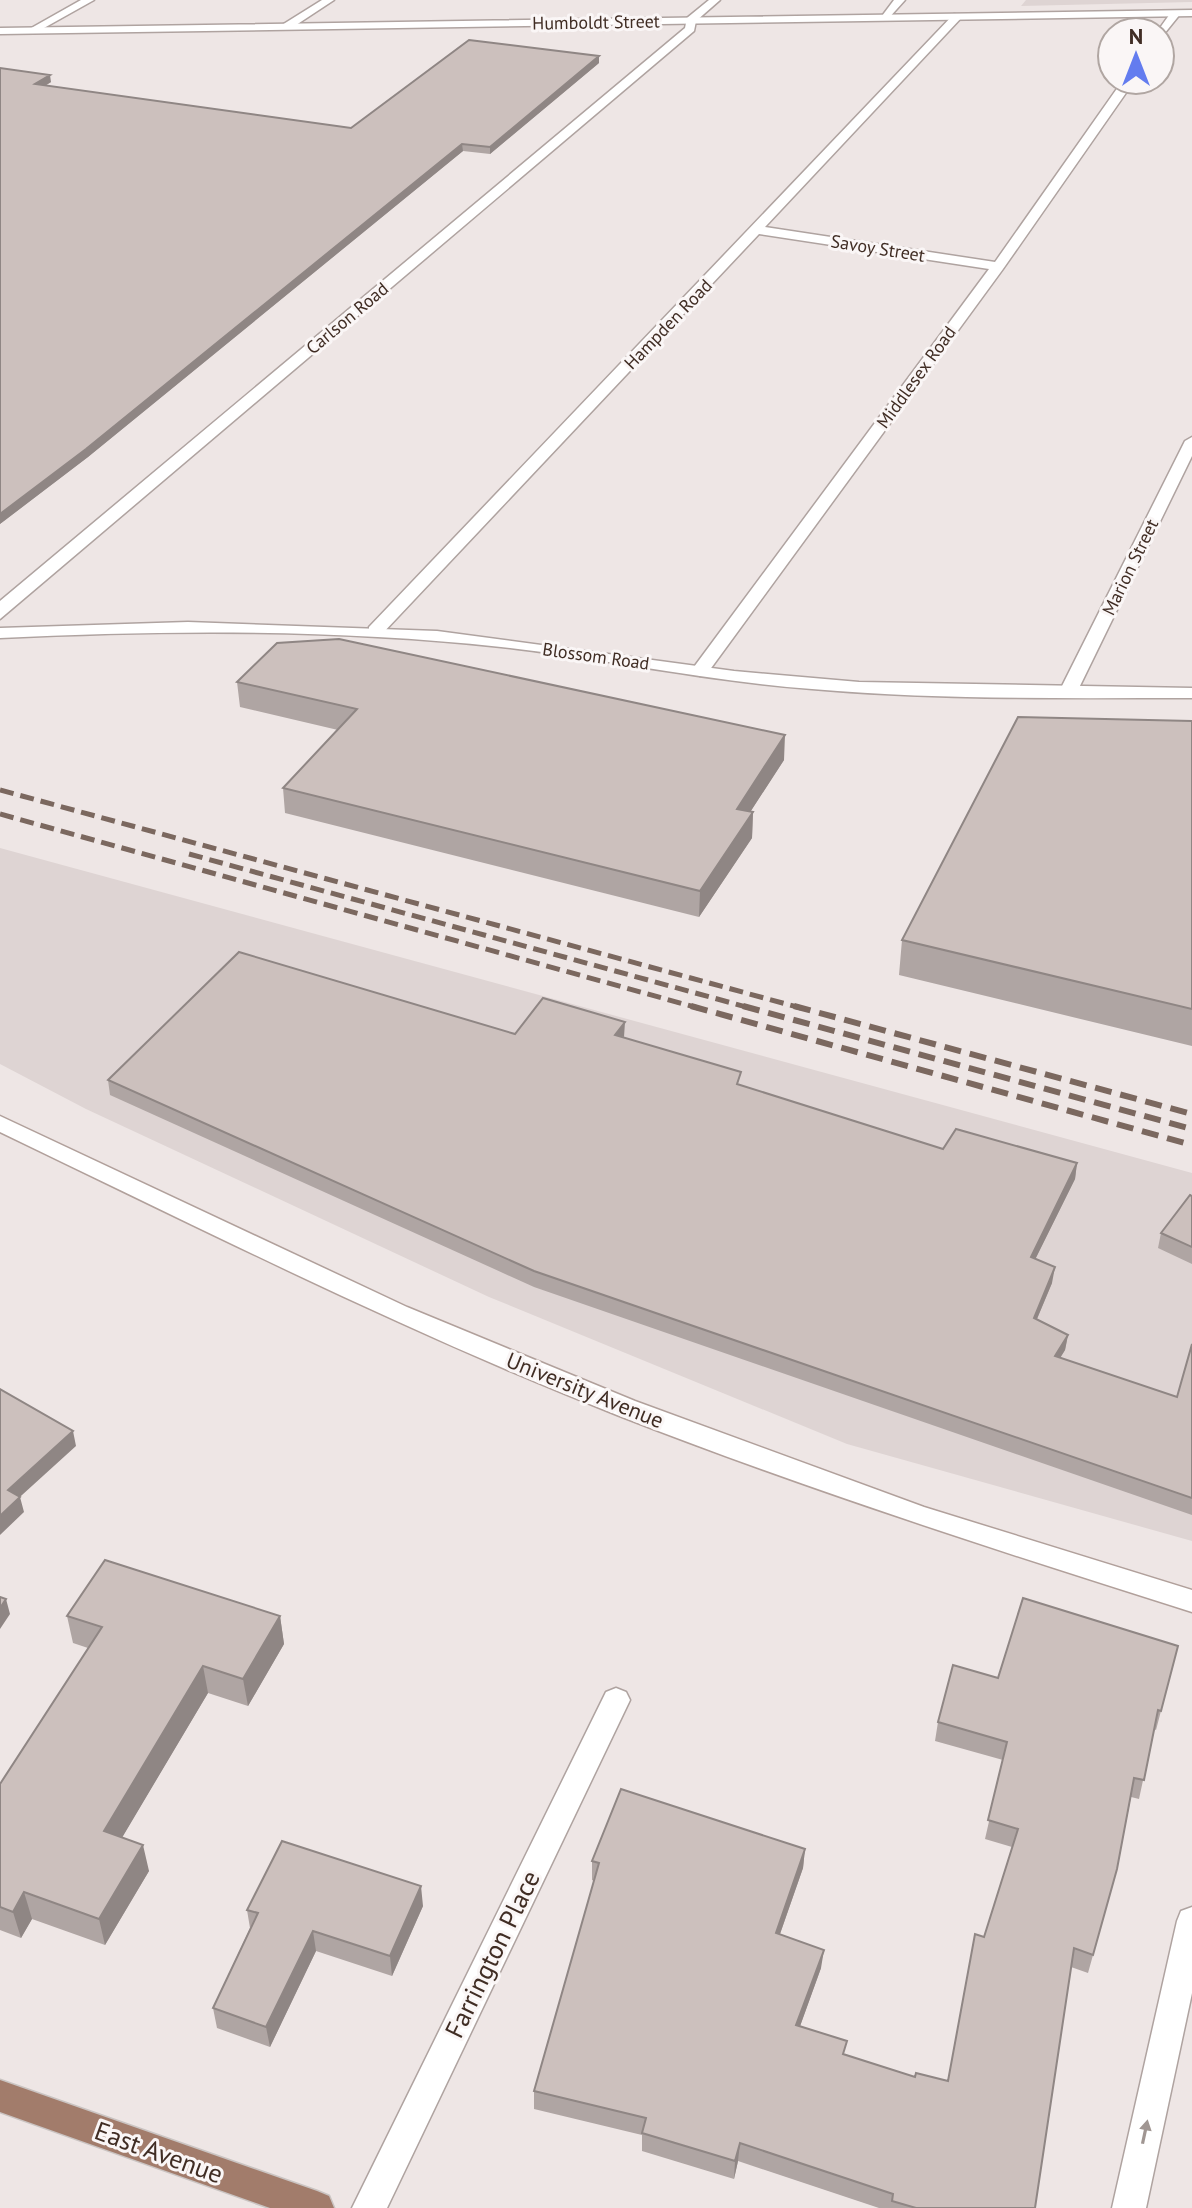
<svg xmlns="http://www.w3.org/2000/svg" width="1192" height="2208" font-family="'PT Sans',sans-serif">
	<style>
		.built { fill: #ded4d3 }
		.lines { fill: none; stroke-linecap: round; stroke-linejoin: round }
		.minor-casing { stroke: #afa3a0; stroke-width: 3 }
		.tertiary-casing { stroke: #afa3a0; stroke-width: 3 }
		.secondary-casing { stroke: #b1a09b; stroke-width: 3 }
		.primary-casing { stroke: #cac4c2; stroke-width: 3 }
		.minor { fill: #fff; fill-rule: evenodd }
		.tertiary { fill: #fff; fill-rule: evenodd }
		.secondary { fill: #fff; fill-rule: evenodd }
		.primary { fill: #a27c6b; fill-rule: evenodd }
		.rail-far1 { stroke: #7b685f; stroke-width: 5; stroke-dasharray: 14 7; stroke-linecap: butt }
		.rail { stroke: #7b685f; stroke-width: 6; stroke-dasharray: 17 9; stroke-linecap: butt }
		.wall { fill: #afa5a3 }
		.shaded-wall { fill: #8f8684 }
		.building { fill: #ccc0bd; stroke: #8f8684; stroke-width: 2 }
		.oneway { fill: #a09692 }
		.labels { text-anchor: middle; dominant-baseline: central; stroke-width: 6; stroke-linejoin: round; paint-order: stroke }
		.far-street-label { font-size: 18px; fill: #402d24; stroke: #faf6f6 }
		.street-label { font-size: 22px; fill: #402d24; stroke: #faf6f6 }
		.near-street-label { font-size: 26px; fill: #402d24; stroke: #faf6f6 }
	</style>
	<rect width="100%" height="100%" fill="#eee6e5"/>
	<path class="built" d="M1026,0H1192V2L1021,6Z
		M0,848L1192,1173V1541L847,1444L489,1297L86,1109L0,1064Z"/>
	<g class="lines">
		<defs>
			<path id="minor" d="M81,0H94L35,33L26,31Z
				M322,0H334L290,29H282V25Z
				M709,0H720L696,21L694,31L0,619V601L685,28L687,18Z
				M894,0H905L887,20H879Z
				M1172,11L1181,13L1160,39L1157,32Z
				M954,14L963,16L765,227L995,262L1123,80H1135L1003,269L706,675L700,676L691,671L989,269L759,234L381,635H369V627Z
				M1192,437V456L1077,692L1074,696H1062L1059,692L1185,441Z
				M616,1688L626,1692L630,1700L387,2208H352L606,1692Z
				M1192,1907V1993L1146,2208H1112L1177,1921L1181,1911Z"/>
			<path id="tertiary" d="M1192,10V16L0,34V28Z
				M188,622L437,631L734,671L859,682L1192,688V698C1065,698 938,700 812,689C707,681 605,659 501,647C334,629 167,630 0,638V628Z"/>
			<path id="secondary" d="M0,1116L407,1307L635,1401L924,1507L1192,1590V1612C999,1551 806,1489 617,1415C406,1332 204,1230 0,1132Z"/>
			<path id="primary" d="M0,2080L317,2191L329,2196L334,2208H270L0,2112Z"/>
		</defs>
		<use href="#minor" class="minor-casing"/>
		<use href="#tertiary" class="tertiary-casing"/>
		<use href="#secondary" class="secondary-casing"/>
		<use href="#primary" class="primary-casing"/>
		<use href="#minor" class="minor"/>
		<use href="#tertiary" class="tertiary"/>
		<use href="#secondary" class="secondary"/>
		<use href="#primary" class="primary"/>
		<path class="rail-far1" d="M0,790L801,1008
			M0,814L698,1008
			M189,854L750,1008"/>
		<path class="rail" d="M691,1006L1192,1145
			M743,1006L1192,1129
			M794,1006L1192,1114"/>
	</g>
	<path class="wall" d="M599,63L490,154L463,151L88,457L0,524V68L51,82L45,86L351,128Z
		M237,682L784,760L750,812H753L752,838L699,917L285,813L283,788L338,730L240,707Z
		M1192,721V1046L899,975L902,940Z
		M515,1034L624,1038L740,1085L943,1149L1077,1163L1075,1179L1035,1259L1052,1283L1037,1319L1068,1335L1065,1350L1060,1358L1177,1397L1192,1344V1515L534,1287L110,1095L108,1080Z
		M1192,1196V1264L1158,1248L1161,1233Z
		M67,1616H280L284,1644L248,1706L208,1693L122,1837L149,1871L105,1945L32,1919L21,1938L0,1930V1784L88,1648L73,1643Z
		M1178,1646L1156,1730L1154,1729L1139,1799L1131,1797L1117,1869L1088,1973L1071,1967L1035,2208H879L738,2161L734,2179L642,2151V2135L534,2109V2091L594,1881L592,1880V1861L805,1849L803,1868L780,1934L821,1968L800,2026L845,2055L915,2077L948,2081L984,1937L1012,1847L985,1839L1003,1760L935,1741L938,1722L998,1678Z
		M423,1906L392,1976L316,1951L270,2047L217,2028L213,2008L250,1928L247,1910Z"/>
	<path class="shaded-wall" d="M599,56V63L490,154V147Z
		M50,75L51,82L36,91L35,84Z
		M462,144L463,151L88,457L0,524V514Z
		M785,735L784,760L736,834L737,809Z
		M753,812L752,838L699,917L700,891Z
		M625,1022L624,1037L615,1035Z
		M1077,1163L1075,1179L1029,1272L1031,1257Z
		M1055,1267L1052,1283L1031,1333L1034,1318Z
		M1068,1335L1065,1350L1052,1371L1055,1356Z
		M73,1431L76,1446L11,1505L8,1490Z
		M20,1497L24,1512L0,1535V1516Z
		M6,1599L10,1614L0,1629V1608Z
		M280,1616L284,1644L248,1706L243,1679Z
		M203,1666L208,1693L110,1858L104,1831Z
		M143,1845L149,1871L105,1945L99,1919Z
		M805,1849L803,1868L774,1951L776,1933Z
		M421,1886L423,1906L392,1976L390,1956Z
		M24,1892L32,1919L21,1938L13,1912Z
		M313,1931L316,1951L270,2047L266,2027Z
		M824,1950L821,1968L794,2043L796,2025Z
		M740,2143L738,2161L734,2179L735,2161Z"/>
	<path class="building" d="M469,40L599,56L490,147L462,144L86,449L0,514V68L50,75L35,84L351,128Z
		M339,639L785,735L737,809L753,812L700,891L283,788L357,709L237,682L277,643Z
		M1018,717L1192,721V1009L902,940Z
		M239,952L515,1034L543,998L625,1022L615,1035L741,1072L737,1084L943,1149L956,1129L1077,1163L1031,1257L1055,1267L1034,1318L1068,1335L1055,1356L1177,1397L1192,1344V1498L534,1271L108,1080Z
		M1190,1195L1192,1196V1247L1161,1233Z
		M0,1389L73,1431L8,1490L20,1497L0,1516Z
		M105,1560L280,1616L243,1679L203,1666L104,1831L143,1845L99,1919L24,1892L13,1912L0,1907V1784L102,1627L67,1616Z
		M0,1597L6,1599L0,1608Z
		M1023,1598L1178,1646L1161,1711L1158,1710L1144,1780L1134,1778L1117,1869L1093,1955L1074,1948L1035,2208H916L892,2201L893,2194L740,2143L735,2161L642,2133L646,2118L534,2091L599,1863L592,1861L621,1789L805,1849L776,1933L824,1950L796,2025L847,2041L843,2054L915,2077L916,2073L948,2081L975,1934L984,1937L1018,1829L988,1820L1007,1742L938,1722L953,1665L998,1678Z
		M282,1841L421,1886L390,1956L313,1931L266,2027L213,2008L258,1913L247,1910Z"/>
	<defs><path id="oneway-solid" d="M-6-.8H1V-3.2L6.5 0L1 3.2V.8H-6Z" transform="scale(2)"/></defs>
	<use class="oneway" href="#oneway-solid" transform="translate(1145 2132) rotate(-78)"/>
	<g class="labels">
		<g class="far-street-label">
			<text transform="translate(596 22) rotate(-1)">Humboldt Street</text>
			<text transform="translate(878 248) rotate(9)">Savoy Street</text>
			<text transform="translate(347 318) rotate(-40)">Carlson Road</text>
			<text transform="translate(668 324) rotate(-46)">Hampden Road</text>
			<text transform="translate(916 377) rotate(-54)">Middlesex Road</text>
			<text transform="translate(1130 567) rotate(-64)">Marion Street</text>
			<text transform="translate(596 656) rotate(8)">Blossom Road</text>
		</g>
		<g class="street-label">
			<text transform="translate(585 1390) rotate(22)">University Avenue</text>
		</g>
		<g class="near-street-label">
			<text transform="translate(492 1954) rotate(-64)">Farrington Place</text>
			<text transform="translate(159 2152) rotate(20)">East Avenue</text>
		</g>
	</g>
	<g transform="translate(1136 56)"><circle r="38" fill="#faf6f6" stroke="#b0a6a2" stroke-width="2"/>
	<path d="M0-6L14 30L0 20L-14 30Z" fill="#637cef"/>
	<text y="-12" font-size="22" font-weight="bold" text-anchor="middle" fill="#402d24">N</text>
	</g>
</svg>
